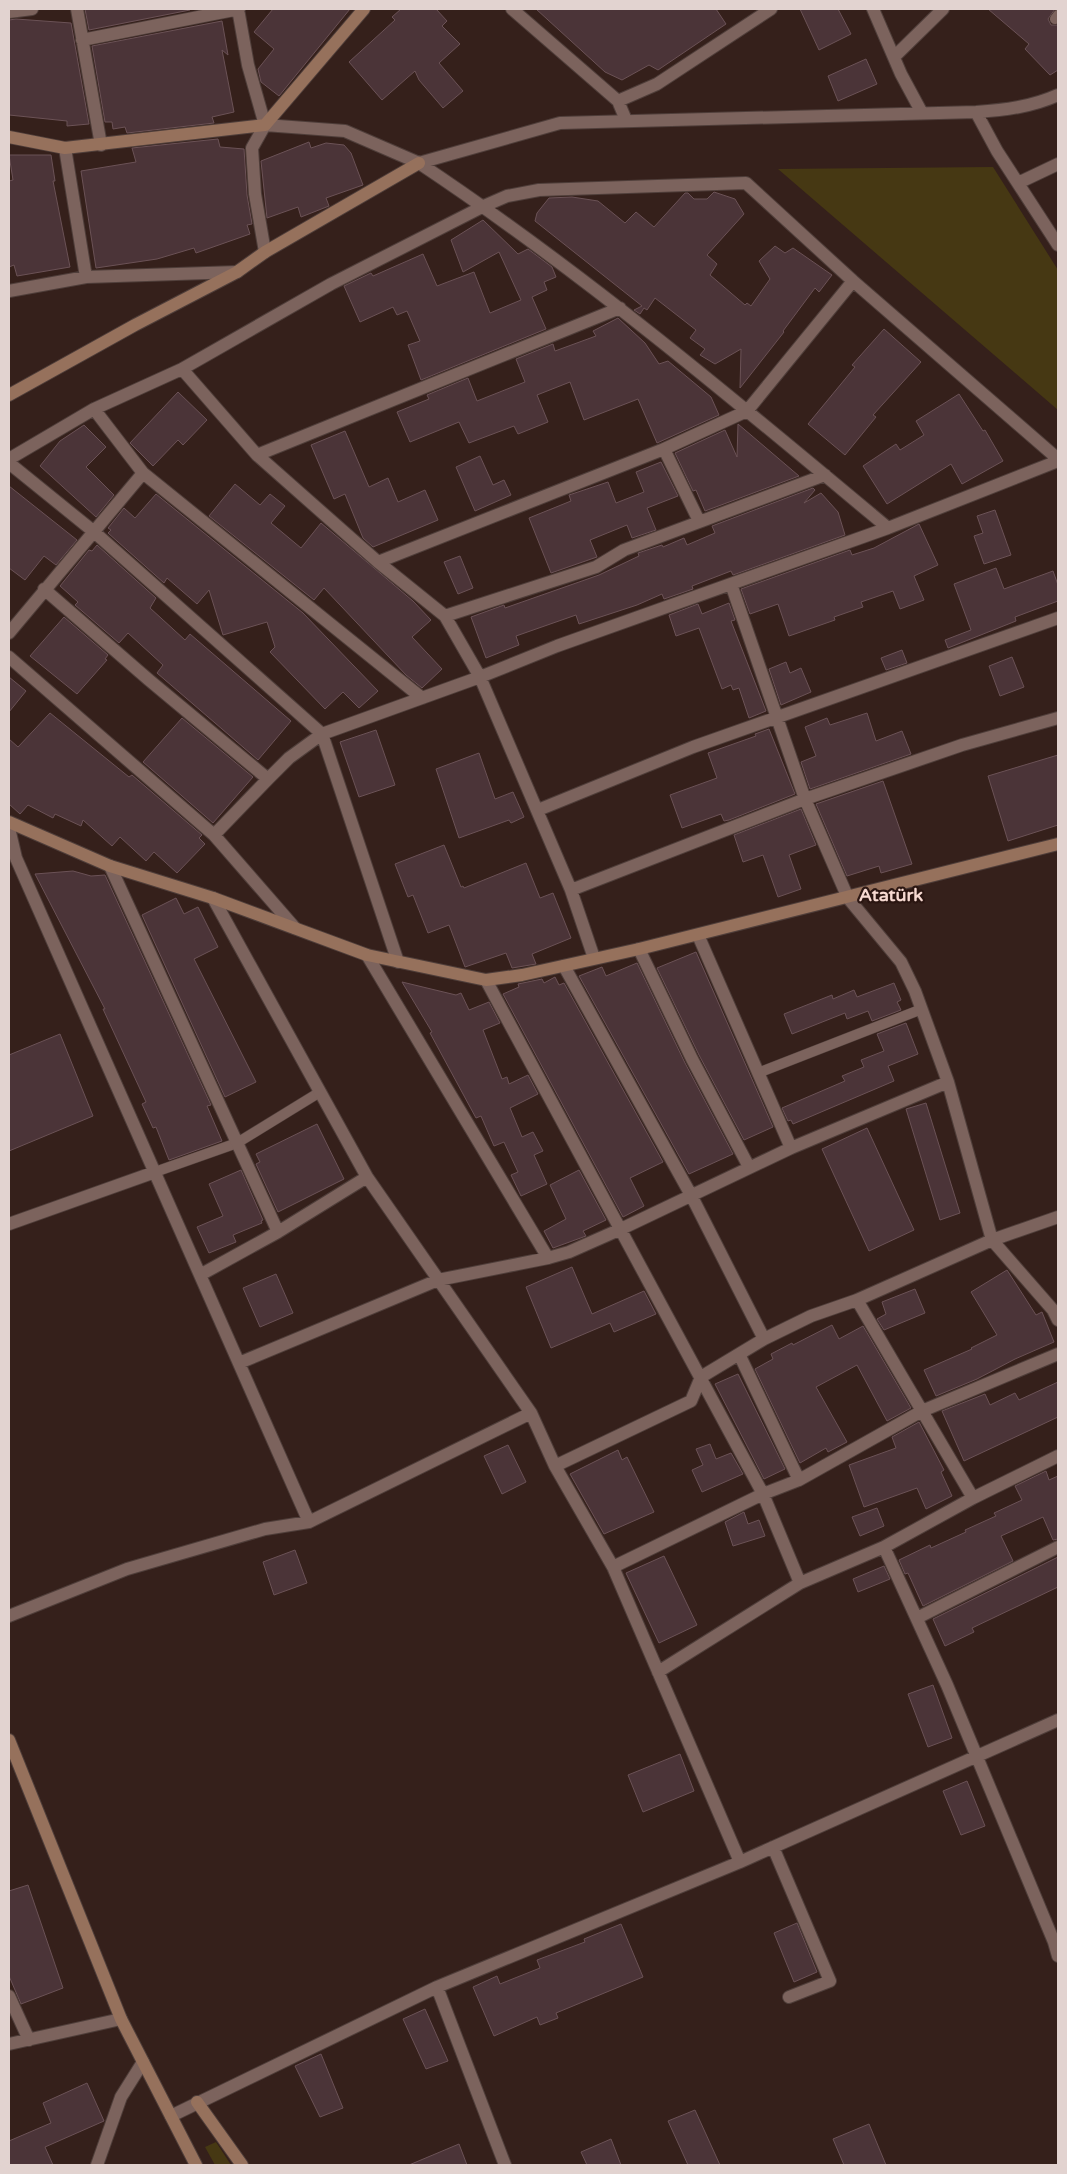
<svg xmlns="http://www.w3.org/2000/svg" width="1067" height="2174" font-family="'Varela Round',sans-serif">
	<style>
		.green { fill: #463813 }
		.building { fill: #4b3438; stroke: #6b5256 }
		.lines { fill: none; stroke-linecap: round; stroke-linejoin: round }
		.lane-casing { stroke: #4f3e3a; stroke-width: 11 }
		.street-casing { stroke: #4f3e3a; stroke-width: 14 }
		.secondary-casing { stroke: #4f3e3a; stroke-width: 14 }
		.lane { stroke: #7c635d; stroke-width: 10 }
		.street { stroke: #7c635d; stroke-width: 12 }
		.secondary { stroke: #96715c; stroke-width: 12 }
		.labels { text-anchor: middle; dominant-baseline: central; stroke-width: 4.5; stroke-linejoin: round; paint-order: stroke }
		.district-label { font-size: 18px; font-weight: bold; fill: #f7dad2; stroke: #2b1612 }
	</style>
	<rect width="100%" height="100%" fill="#35201b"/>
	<path class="green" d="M993,167L1058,270V410L778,169Z
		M216,2142L231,2165H215L205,2147Z"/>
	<path class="building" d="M85,9H189L190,10L89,30Z
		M273,9H350L279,96L261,82L258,69L274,49L254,32Z
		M401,9H436L447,21L442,26L460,44L439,63L463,91L443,108L419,80L415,71L382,100L349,62L395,20L392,17Z
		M536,9H716L726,24L658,70L649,65L622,80L605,72Z
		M800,9H838L851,34L819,50Z
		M988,9H1055L1048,19L1051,25H1058V70L1050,75L1025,49L1029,44Z
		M16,19L71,23L89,124L67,126V121L9,115V20Z
		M222,21L228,55L222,50L234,112L212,117L214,123L127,133L125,127L113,129L112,122H105L92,46Z
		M866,59L877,84L838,101L828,76Z
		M218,139L220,147L244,149L247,195L252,224L247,225L250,234L196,253L194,248L157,259L96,268L81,171L136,162L132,148Z
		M309,142L311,148L326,143L344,145L351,153L363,185L326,198L329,206L301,217L298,207L267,218L261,161Z
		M9,155H51L55,181H53L70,267L17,276L14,265L9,267V181L13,180Z
		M714,192L735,199L744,214L707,255L717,264L710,275L745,305L747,303L751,306L770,279L759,261L775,246L785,253L793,248L832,275L819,292L815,288L783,331L784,332L740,388L741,349L715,364L700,355L705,349L690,338L696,330L655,298L647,310L644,308L640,314L634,310L642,306L535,221L537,213L549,198L572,197L598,201L625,223L636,212L654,227L685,193H688L694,199H707Z
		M483,220L518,254L528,249L552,267L556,277L544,282L547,290L532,297L546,329L421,380L408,345L420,341L407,311L397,315L393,307L360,322L344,286L371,273L373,276L423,254L437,286L474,272L490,313L521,300L499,252L463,272L451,240Z
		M618,318L645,343L659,364L668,361L711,397L719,415L657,443L638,399L584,420L570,382L537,395L548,422L518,434L514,426L469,443L459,422L410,442L397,412L429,399L427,395L468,378L477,401L525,382L516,359L553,344L555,351L596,336L593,331Z
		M884,329L921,362L873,415L876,417L845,455L808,424L855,367L852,365Z
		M178,392L207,420L183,445L178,440L153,466L130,443Z
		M959,394L983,431L985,430L1003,461L962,484L951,464L887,504L863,466L896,444L900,450L924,435L916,421Z
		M738,424L799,476L705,511L696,490L693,491L675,453L725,430L737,457Z
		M84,425L106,447L86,467L114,495L96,517L40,466L60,441Z
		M345,431L369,487L388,478L398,502L425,490L438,520L373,547L363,538L345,494L334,499L311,445Z
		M480,456L493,485L504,480L511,495L475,511L456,467Z
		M661,462L678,496L647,508L656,530L632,538L627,525L590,540L597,557L551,573L529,518L571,501L569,495L608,482L616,503L644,492L636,472Z
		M235,484L260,505L270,494L285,506L271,523L301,548L321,523L413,601L431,620L412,637L442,669L422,688L406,675L324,588L314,600L209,516Z
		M9,486L77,540L56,565L44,556L25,580L9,568Z
		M813,488L815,490L804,503L821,493L838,512L845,535L733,575L731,571L692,586L693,589L664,599L662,594L637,605L579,624L576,615L516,636L519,645L486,658L471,617L504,605L505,608L599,575L639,556L638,553L662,545L663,547L684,538L687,545L715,533L712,526Z
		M156,494L303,613L378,691L359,708L343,692L325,709L270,652L275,647L267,622L223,635L209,590L197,604L167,578L164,583L108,533L111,530L108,528L124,508L135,518Z
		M995,510L1011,555L984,564L974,536L983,533L977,516Z
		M919,524L938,565L914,576L924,600L900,609L893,591L861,602L863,607L834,617L835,620L789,636L778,604L750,614L741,589L850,550L852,555L874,548Z
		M97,545L156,598L150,608L185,640L190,634L291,721L258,760L157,673L163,665L128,633L119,643L75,605L78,602L60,586L89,550L92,551Z
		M460,556L473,588L458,594L444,562Z
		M996,568L1004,589L1053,571L1058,585V601L1015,617L1016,621L948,648L945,640L971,630L954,584Z
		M729,603L735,620L731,621L766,711L749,718L739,688L733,690L731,685L722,689L699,628L676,636L669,615L698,604L702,614Z
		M64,617L108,655L105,659L107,660L77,694L30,656Z
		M902,650L907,663L886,670L881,658Z
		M1012,657L1024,687L1000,696L989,666Z
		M786,662L790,673L801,668L811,692L781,705L769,669Z
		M9,677L26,691L9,712Z
		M50,713L129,777L132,775L202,835L199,838L205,844L177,873L154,852L146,861L120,837L112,846L83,820L81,826L55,814L53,818L28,805L20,814L9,804V739L18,747Z
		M867,713L876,741L902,731L911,754L810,789L801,762L816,756L805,727L827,718L830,725Z
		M182,718L253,777L213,823L143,762Z
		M769,729L795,794L729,820L724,821L721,814L682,828L670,795L717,778L708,753L756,736L755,734Z
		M376,730L395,785L359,797L340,742Z
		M479,753L495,799L513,792L524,817L511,823L509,820L459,838L436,769Z
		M1058,755V825L1008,841L988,776Z
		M883,781L912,864L881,873L879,866L847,876L816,804Z
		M801,809L816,845L789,855L801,889L778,897L763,855L743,862L734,835Z
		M444,845L461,887L463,886L464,888L526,863L540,898L553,893L571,938L532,954L536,964L512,968L506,953L465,967L449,925L428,933L413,895L408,897L395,864Z
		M73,871L91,876L105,875L211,1105L207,1106L222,1141L169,1160L156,1127L153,1128L142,1104L146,1102L103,1009H105L35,874Z
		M176,898L184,914L198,907L218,947L194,959L256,1082L225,1097L142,915Z
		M696,952L773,1127L744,1140L699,1055L657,968Z
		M637,963L685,1063L733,1154L689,1174L579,976L602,967L606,976Z
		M555,977L559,985L564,983L663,1162L630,1178L644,1206L623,1217L503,994L519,987L518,984L542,979L544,983Z
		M402,982L456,995L461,993L469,1010L489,1002L500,1023L483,1030L502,1079L507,1077L509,1084L528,1075L538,1094L510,1108L522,1137L533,1132L543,1151L534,1155L547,1184L521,1196L511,1175L518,1172L504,1142L494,1146L481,1116L476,1118L430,1033L432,1032Z
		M894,983L901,1000L897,1002L901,1010L872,1021L868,1011L847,1019L845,1013L792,1034L784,1014L832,995L833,999L854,990L857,997Z
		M906,1023L918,1054L888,1066L894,1081L793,1124L791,1120L788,1121L782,1108L845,1081L842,1076L864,1067L861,1060L884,1051L877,1034Z
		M60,1034L93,1116L9,1151V1055Z
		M926,1103L960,1213L940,1220L906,1109Z
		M317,1124L344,1179L278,1212L256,1164L260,1162L256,1154Z
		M867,1128L914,1230L869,1251L822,1149Z
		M241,1170L263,1220L261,1221L262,1223L233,1235L236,1242L209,1253L197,1227L223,1216L209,1184Z
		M579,1170L606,1220L583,1231L586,1236L553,1248L544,1231L566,1219L550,1185Z
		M572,1267L592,1314L644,1291L656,1314L614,1332L610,1323L551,1348L526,1287Z
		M1007,1270L1036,1315L1042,1312L1054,1342L1015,1359L977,1379L936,1396L924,1370L972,1349L971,1348L997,1335L971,1292Z
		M276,1274L293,1313L260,1327L243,1288Z
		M915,1289L925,1313L884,1330L877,1319L886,1314L882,1302Z
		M832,1325L839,1339L863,1326L911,1408L887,1421L857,1365L816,1387L847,1442L828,1452L826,1448L800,1463L755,1369L773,1359L771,1354L792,1343L793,1345Z
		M738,1374L785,1469L764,1479L715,1384Z
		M1058,1382V1417L964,1461L942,1411L985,1394L990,1405L1015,1393L1019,1400Z
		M919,1422L944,1470L941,1472L952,1496L926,1509L917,1488L864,1507L849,1465L896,1448L892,1437Z
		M710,1444L716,1459L731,1453L743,1474L702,1492L692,1470L703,1465L696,1449Z
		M508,1445L526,1482L502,1494L484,1456Z
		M618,1450L622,1460L627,1457L654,1512L604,1534L570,1474Z
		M1046,1471L1049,1480L1058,1476V1539L1053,1540L1043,1517L1001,1536L1013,1561L923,1606L908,1573L905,1574L899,1560L930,1545L931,1548L966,1532L965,1530L996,1516L994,1513L1022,1500L1015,1486Z
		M877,1508L884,1526L860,1536L852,1517Z
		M744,1512L748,1524L759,1520L765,1536L733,1546L725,1522Z
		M295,1550L307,1583L274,1595L263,1562Z
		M664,1556L697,1625L659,1643L626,1573Z
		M1058,1557V1587L972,1628L974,1632L945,1646L933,1619Z
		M884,1566L890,1579L858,1592L853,1579Z
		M933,1685L952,1738L928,1747L908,1694Z
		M680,1754L694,1791L643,1812L628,1775Z
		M967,1781L985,1826L961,1835L943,1791Z
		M28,1885L63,1988L21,2004L9,1976V1891Z
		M797,1923L817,1972L794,1982L774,1933Z
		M621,1924L643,1977L556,2013L558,2018L540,2025L537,2017L494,2036L473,1987L497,1976L500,1984L540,1968L537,1960L585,1942L584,1939Z
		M425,2009L448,2061L426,2069L403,2019Z
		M321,2054L343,2108L320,2117L295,2066Z
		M87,2083L104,2121L45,2147L53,2165H9V2141L51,2123L43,2103Z
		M695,2110L720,2165H688L668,2121Z
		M869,2124L886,2165H844L833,2139Z
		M611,2139L621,2165H587L581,2152Z
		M459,2144L467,2165H409Z"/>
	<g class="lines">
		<defs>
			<path id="lane" d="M1055,19L1058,15
				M758,1073L922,1009
				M155,1172L237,1143L320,1092"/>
			<path id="street" d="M77,9L101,145
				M238,9L248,65L265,125L252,148L255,194L265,252
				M512,9L618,101L626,120
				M873,9L901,74L922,113
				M9,12L32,9
				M82,40L239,9
				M894,57L943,9
				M618,101L657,84L771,9
				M976,112L997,151L1058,245
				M265,125L345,131L419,163L560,123L976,112C1005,110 1031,107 1058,95
				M65,148L86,277
				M419,163C584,273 736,401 888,528
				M1018,183L1058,164
				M9,291L86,277L237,272
				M182,369L257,455L378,562L445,616L480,677L571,890L594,958
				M94,409L143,473L422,698
				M664,449L699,521
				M257,455L620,308
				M9,459L94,409L182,369L331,284L484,206L507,196L539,190L746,183L853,281L1058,459
				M9,463L93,531L322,734L398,962
				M378,562L664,449L747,411L853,281
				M731,584L805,799L848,898L901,962L915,991L948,1082L992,1240L1053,1310L1058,1320
				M44,589L149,680L268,779
				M445,616L596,567L624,550L825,475
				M9,633L143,473
				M9,657L214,835L295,928
				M538,810L693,747L1058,618
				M9,828L16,858L309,1522
				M214,835L268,779L289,758L322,734L480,677L557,646L888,528L1058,461
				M110,866L278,1232
				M571,890L805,799L962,745L1058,718
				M213,898L367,1177L531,1413L555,1466L613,1567L740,1862
				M698,935L791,1148
				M639,949L692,1059L749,1167
				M367,955L548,1258
				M564,966L691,1195L764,1339
				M486,980L763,1494L800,1583
				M9,1224L155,1172
				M200,1275L278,1232L367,1177
				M857,1300L973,1498
				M739,1354L799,1480
				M239,1363L438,1280L548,1258L569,1252L621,1229L791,1148L948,1082
				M555,1466L691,1401L701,1377L764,1339L811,1316L857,1300L992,1240L1058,1217
				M884,1547L947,1685L1054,1942L1058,1956
				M613,1567L763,1494L799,1480L922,1411L1058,1354
				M9,1616L127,1569L265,1529L309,1522L531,1413
				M917,1618L1058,1547
				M658,1672L800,1583L884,1547L973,1498L1058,1456
				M773,1847L830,1981L789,1997
				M437,1987L505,2165
				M9,1996L29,2040
				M9,2044L121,2019
				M171,2116L437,1987L740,1862L1058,1720
				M97,2165L121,2097L143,2062"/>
			<path id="secondary" d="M9,137L65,148L265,125L364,9
				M9,395L135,325L237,272L265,252L419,163
				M9,822L110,866L213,898L367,955L486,980L522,975L639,949L1058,844
				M9,1740L121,2019L196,2165
				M197,2102L242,2165"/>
		</defs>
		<use href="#lane" class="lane-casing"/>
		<use href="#street" class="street-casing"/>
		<use href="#secondary" class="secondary-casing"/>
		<use href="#lane" class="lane"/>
		<use href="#street" class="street"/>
		<use href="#secondary" class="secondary"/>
	</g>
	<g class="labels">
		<g class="district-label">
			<text x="891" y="895">Atatürk</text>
		</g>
	</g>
	<rect width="1067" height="2174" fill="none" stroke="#e2d3d0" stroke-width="20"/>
</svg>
